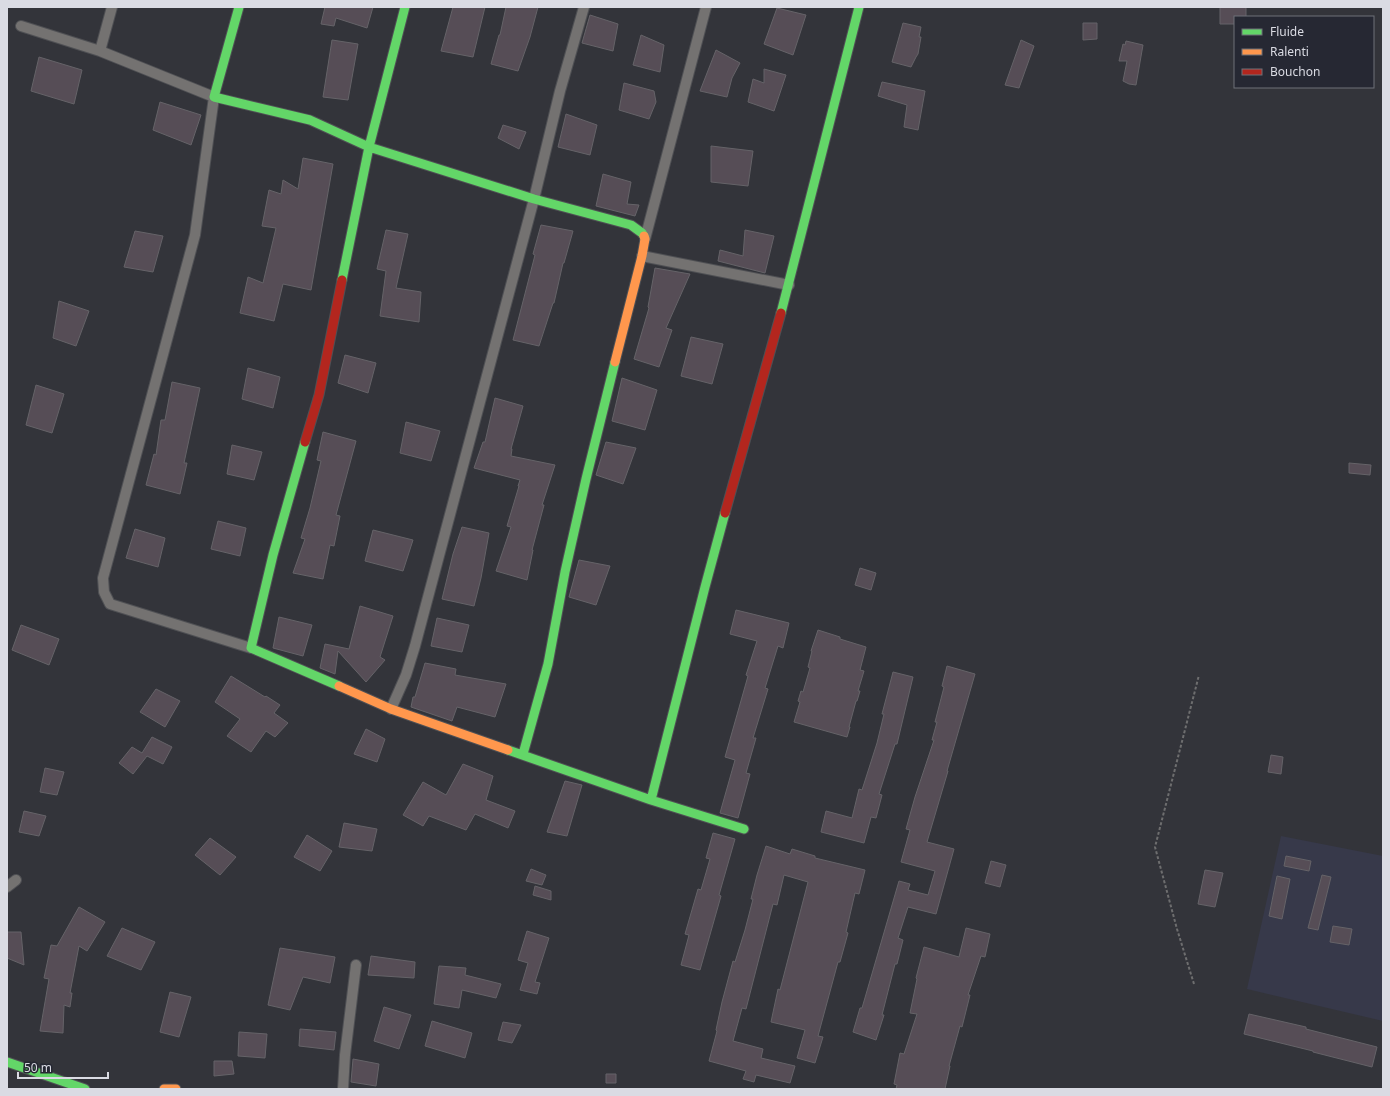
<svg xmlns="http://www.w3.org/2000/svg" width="1390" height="1096" font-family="'Noto Sans',sans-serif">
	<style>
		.built { fill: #37394a }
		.building { fill: #564d56; stroke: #656368 }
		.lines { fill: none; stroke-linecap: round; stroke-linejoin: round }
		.street-casing { stroke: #4f5054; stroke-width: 12 }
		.fast-casing { stroke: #4f5054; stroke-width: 11 }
		.slow-casing { stroke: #4f5054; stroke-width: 11 }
		.jam-casing { stroke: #4f5054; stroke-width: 11 }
		.path { stroke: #6e6e6f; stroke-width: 2; stroke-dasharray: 3 2; stroke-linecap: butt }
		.street { stroke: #747271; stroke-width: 10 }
		.fast { stroke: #63d668; stroke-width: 9 }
		.slow { stroke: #ff974d; stroke-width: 9 }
		.jam { stroke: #b3261e; stroke-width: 9 }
	</style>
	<rect width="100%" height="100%" fill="#33343a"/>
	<path class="built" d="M1281,836L1383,856V1021L1247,989Z"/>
	<path class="building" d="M325,7H373L367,28L336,18L334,26L321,24Z
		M453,7H485L473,57L441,51Z
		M506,7H538L530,37L518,71L491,64L499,35H500Z
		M1220,7H1246V17H1235V24H1220Z
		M777,8L806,15L793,55L764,44Z
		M590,15L618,24L613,51L582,43Z
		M903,23L921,27L919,37H921L918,54L916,57L911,67L892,62Z
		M1083,23H1097V39L1083,40Z
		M641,35L664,45L660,72L633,65Z
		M332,40L358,44L348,100L323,97Z
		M1021,40L1034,46L1019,88L1005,85Z
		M1126,41L1143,45L1136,85L1129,84L1123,81L1127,61H1119L1123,44L1125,45Z
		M716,50L740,63L732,78L727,97L700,91Z
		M39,57L82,70L74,104L31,91Z
		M764,69L786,75L774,111L748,102L753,79L764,83Z
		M882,82L925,91L918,130L904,127L907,105L878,96Z
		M624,83L654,91L656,102L649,119L619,110Z
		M160,102L201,115L191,145L153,130Z
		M566,114L597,125L590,155L558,147Z
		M503,125L526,132L519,149L498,138Z
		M711,146L753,151L748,186L711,182Z
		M303,158L333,164L311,290L283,284L274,321L240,313L248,277L263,283L276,228L262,226L269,190L281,194L283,180L298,189Z
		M603,174L631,182L627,204L639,205L635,216L596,206Z
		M541,225L573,231L564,263H563L554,303H553L539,346L513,340L535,255L533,254Z
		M386,230L408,234L396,288L421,292L419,322L380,316L386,271L377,269Z
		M745,230L774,236L765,273L718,261L720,250L743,256Z
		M135,231L163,236L153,272L124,267Z
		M655,268L690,274L666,328L672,330L659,367L634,359L649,308L648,307Z
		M59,301L89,311L76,346L53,338Z
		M691,337L723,344L712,384L681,376Z
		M345,355L376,363L368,393L338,383Z
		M248,368L280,377L273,408L242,399Z
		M622,378L657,390L645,430L612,421Z
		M172,382L200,388L184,463H187L180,494L146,485L154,454L156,455L161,420H165Z
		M36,385L64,394L52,433L26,425Z
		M495,398L523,406L511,449H512L511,456L555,465L542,505H544L532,550H533L527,580L496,571L511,527L507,526L519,486H518L520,480L474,468L483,442H485Z
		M406,422L440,431L431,461L400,453Z
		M323,432L356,441L336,515L340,516L334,546L330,545L323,579L293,573L305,539L301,538L310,508L321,461L317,460Z
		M606,442L636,448L623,484L596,475Z
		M232,445L262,452L254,480L227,474Z
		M1349,463L1371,465L1370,475L1349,473Z
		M218,521L246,528L240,556L211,549Z
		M462,527L489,533L481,578L474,606L442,599L453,554Z
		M135,529L165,538L158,567L126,558Z
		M373,530L413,540L403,571L365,561Z
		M579,560L610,566L596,605L569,597Z
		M860,568L876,573L871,590L855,585Z
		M360,606L393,616L380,657L385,660L366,682L338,651L335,674L320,668L325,644L349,649Z
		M736,610L789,623L783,648L778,646L765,688L768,689L753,738H756L746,773L750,774L738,818L720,813L735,760L725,757L748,676L746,675L757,641L730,634Z
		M279,617L312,625L303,656L273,648Z
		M437,618L469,625L462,652L431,646Z
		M21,625L59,639L49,665L12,650Z
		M818,630L840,637V639L866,647L860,670L864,671L858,691H860L857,701H856L849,727H850L847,737L794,722L800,702L798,701L801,691L803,692L810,668L808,667L812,651H811Z
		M425,663L456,669L455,675L506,684L495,717L457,707L452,721L411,707L413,697H415Z
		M947,666L975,674L947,771H948L927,842L954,849L936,914L908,907L898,938L903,940L897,964H895L882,1015H884L876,1040L853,1032L860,1008H862L899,881L910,884L908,890L928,895L935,871L901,862L910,830L906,829L915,797L934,740H932L937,722H935L944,687L942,686Z
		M893,672L913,677L897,744H895L879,794L882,795L876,818L871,817L864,843L821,832L826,811L852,818L859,789L862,790L877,743L884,714H882Z
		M231,676L265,697L266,696L280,705L274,713L288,723L275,737L266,731L251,752L227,736L240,719L215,702Z
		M156,689L180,701L165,727L140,712Z
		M366,729L385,739L377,762L354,754Z
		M152,737L172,747L163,764L147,756L133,774L119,763L132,747L142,753Z
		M1271,755L1283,757L1281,774L1268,772Z
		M463,764L493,776L486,800L515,811L508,828L475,814L466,830L429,816L423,826L403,815L423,782L446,795Z
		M45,768L64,772L57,795L40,792Z
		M565,781L582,785L567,836L547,832Z
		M24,811L46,816L39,836L19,832Z
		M344,823L377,829L372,851L339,847Z
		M713,833L735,839L719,895L721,896L700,970L681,965L689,935L685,934L698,889L701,890L710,859L706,858Z
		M307,835L332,851L320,871L294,857Z
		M210,838L236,857L220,875L195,855Z
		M766,846L790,854L792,849L815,856V858L865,870L859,894L855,893L846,932L848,933L840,962H838L818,1036L823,1037L815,1063L797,1058L805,1030L771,1022L778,989L780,990L808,882L784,875L777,905L773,904L746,1009L742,1008L733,1041L763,1049L761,1058L795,1066L790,1083L756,1075L754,1082L743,1079L746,1071L709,1061L717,1031L716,1030L722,1002L733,961L735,962L745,930L753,899H751L757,875Z
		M1286,856L1311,861L1309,871L1284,866Z
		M991,861L1006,865L1000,887L985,883Z
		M531,869L546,875L542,885L526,881Z
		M1205,870L1223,873L1215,907L1198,904Z
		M1322,875L1331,877L1318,930L1308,928Z
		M1277,876L1290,879L1282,919L1269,916Z
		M535,886L551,891V900L533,895Z
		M79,907L105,922L87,951L79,946L70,993H72L70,1007L64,1005L63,1033L40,1031L49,979L44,978L51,945L57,946Z
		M1333,926L1352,929L1349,945L1330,942Z
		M122,928L155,942L141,970L107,956Z
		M966,928L990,934L985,957L981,956L968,995H970L962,1027L960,1026L949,1066H950L945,1089H896L897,1085L894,1084L900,1053L904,1054L917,1014L910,1013L917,979L916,978L924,947L959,957Z
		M527,931L549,938L535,982L540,983L537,994L520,990L528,963L518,960Z
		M7,932H21L24,965L7,958Z
		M280,948L335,957L330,983L303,977L290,1010L268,1005Z
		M371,956L415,962L414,978L368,975Z
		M439,966L466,968L465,975L501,984L496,998L462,990L459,1008L434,1004Z
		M170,992L191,997L179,1037L160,1032Z
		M384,1007L411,1015L399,1049L374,1041Z
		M1249,1014L1306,1027V1029L1377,1047L1372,1067L1313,1052V1051L1244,1034Z
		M432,1021L472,1033L465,1058L425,1046Z
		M503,1022L521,1025L512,1043L498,1040Z
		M300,1029L336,1032L334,1050L299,1046Z
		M239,1032L267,1034L265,1058L238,1056Z
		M353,1059L379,1064L376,1086L351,1082Z
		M214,1061H232L234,1074L214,1076Z
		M606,1074H616V1083H606Z"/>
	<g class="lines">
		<defs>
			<path id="street" d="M21,26L100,51L214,97L195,235L103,578L104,592L110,604L251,648
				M100,51L112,7
				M645,239L706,7
				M642,256L789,285
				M391,709L406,675L415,646L534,199L560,91L584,7
				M7,887L16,880
				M343,1089L345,1055L356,965"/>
			<path id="fast" d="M239,7L214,97L310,120L369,147L534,199L631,225L642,233L644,236
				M342,280L369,147L405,7
				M781,313L859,7
				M305,442L273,555L251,648L339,686
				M508,750L651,800L744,829
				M523,754L548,664L565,572L586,479L615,362
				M651,800L705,587L725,513
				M7,1062L85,1089"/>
			<path id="slow" d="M615,362L642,256L645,239L644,236
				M339,686L391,709L508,750
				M164,1089H176"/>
			<path id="jam" d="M305,442L319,395L342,280
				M725,513L781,313"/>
		</defs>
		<use href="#street" class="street-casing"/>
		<use href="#fast" class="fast-casing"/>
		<use href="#slow" class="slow-casing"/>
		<use href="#jam" class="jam-casing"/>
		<path class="path" d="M1194,984L1177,929L1155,847L1199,675"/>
		<use href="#street" class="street"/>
		<use href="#fast" class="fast"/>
		<use href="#slow" class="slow"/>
		<use href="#jam" class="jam"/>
	</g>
	<rect width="1390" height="1096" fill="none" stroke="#dadbe3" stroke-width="16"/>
	<rect x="1234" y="16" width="140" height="72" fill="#262833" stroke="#6e7079"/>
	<rect x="1242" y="29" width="20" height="6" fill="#63d668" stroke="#6e7079"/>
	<text x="1270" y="36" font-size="12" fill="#dadbe3">Fluide</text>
	<rect x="1242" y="49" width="20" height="6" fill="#ff974d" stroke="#6e7079"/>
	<text x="1270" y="56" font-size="12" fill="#dadbe3">Ralenti</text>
	<rect x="1242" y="69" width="20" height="6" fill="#b3261e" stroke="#6e7079"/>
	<text x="1270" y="76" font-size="12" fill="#dadbe3">Bouchon</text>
	<path d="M18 1072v6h90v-6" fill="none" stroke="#dadbe3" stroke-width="2"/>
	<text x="24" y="1072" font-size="12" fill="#dadbe3" stroke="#262833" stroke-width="3" paint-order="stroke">50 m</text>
</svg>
